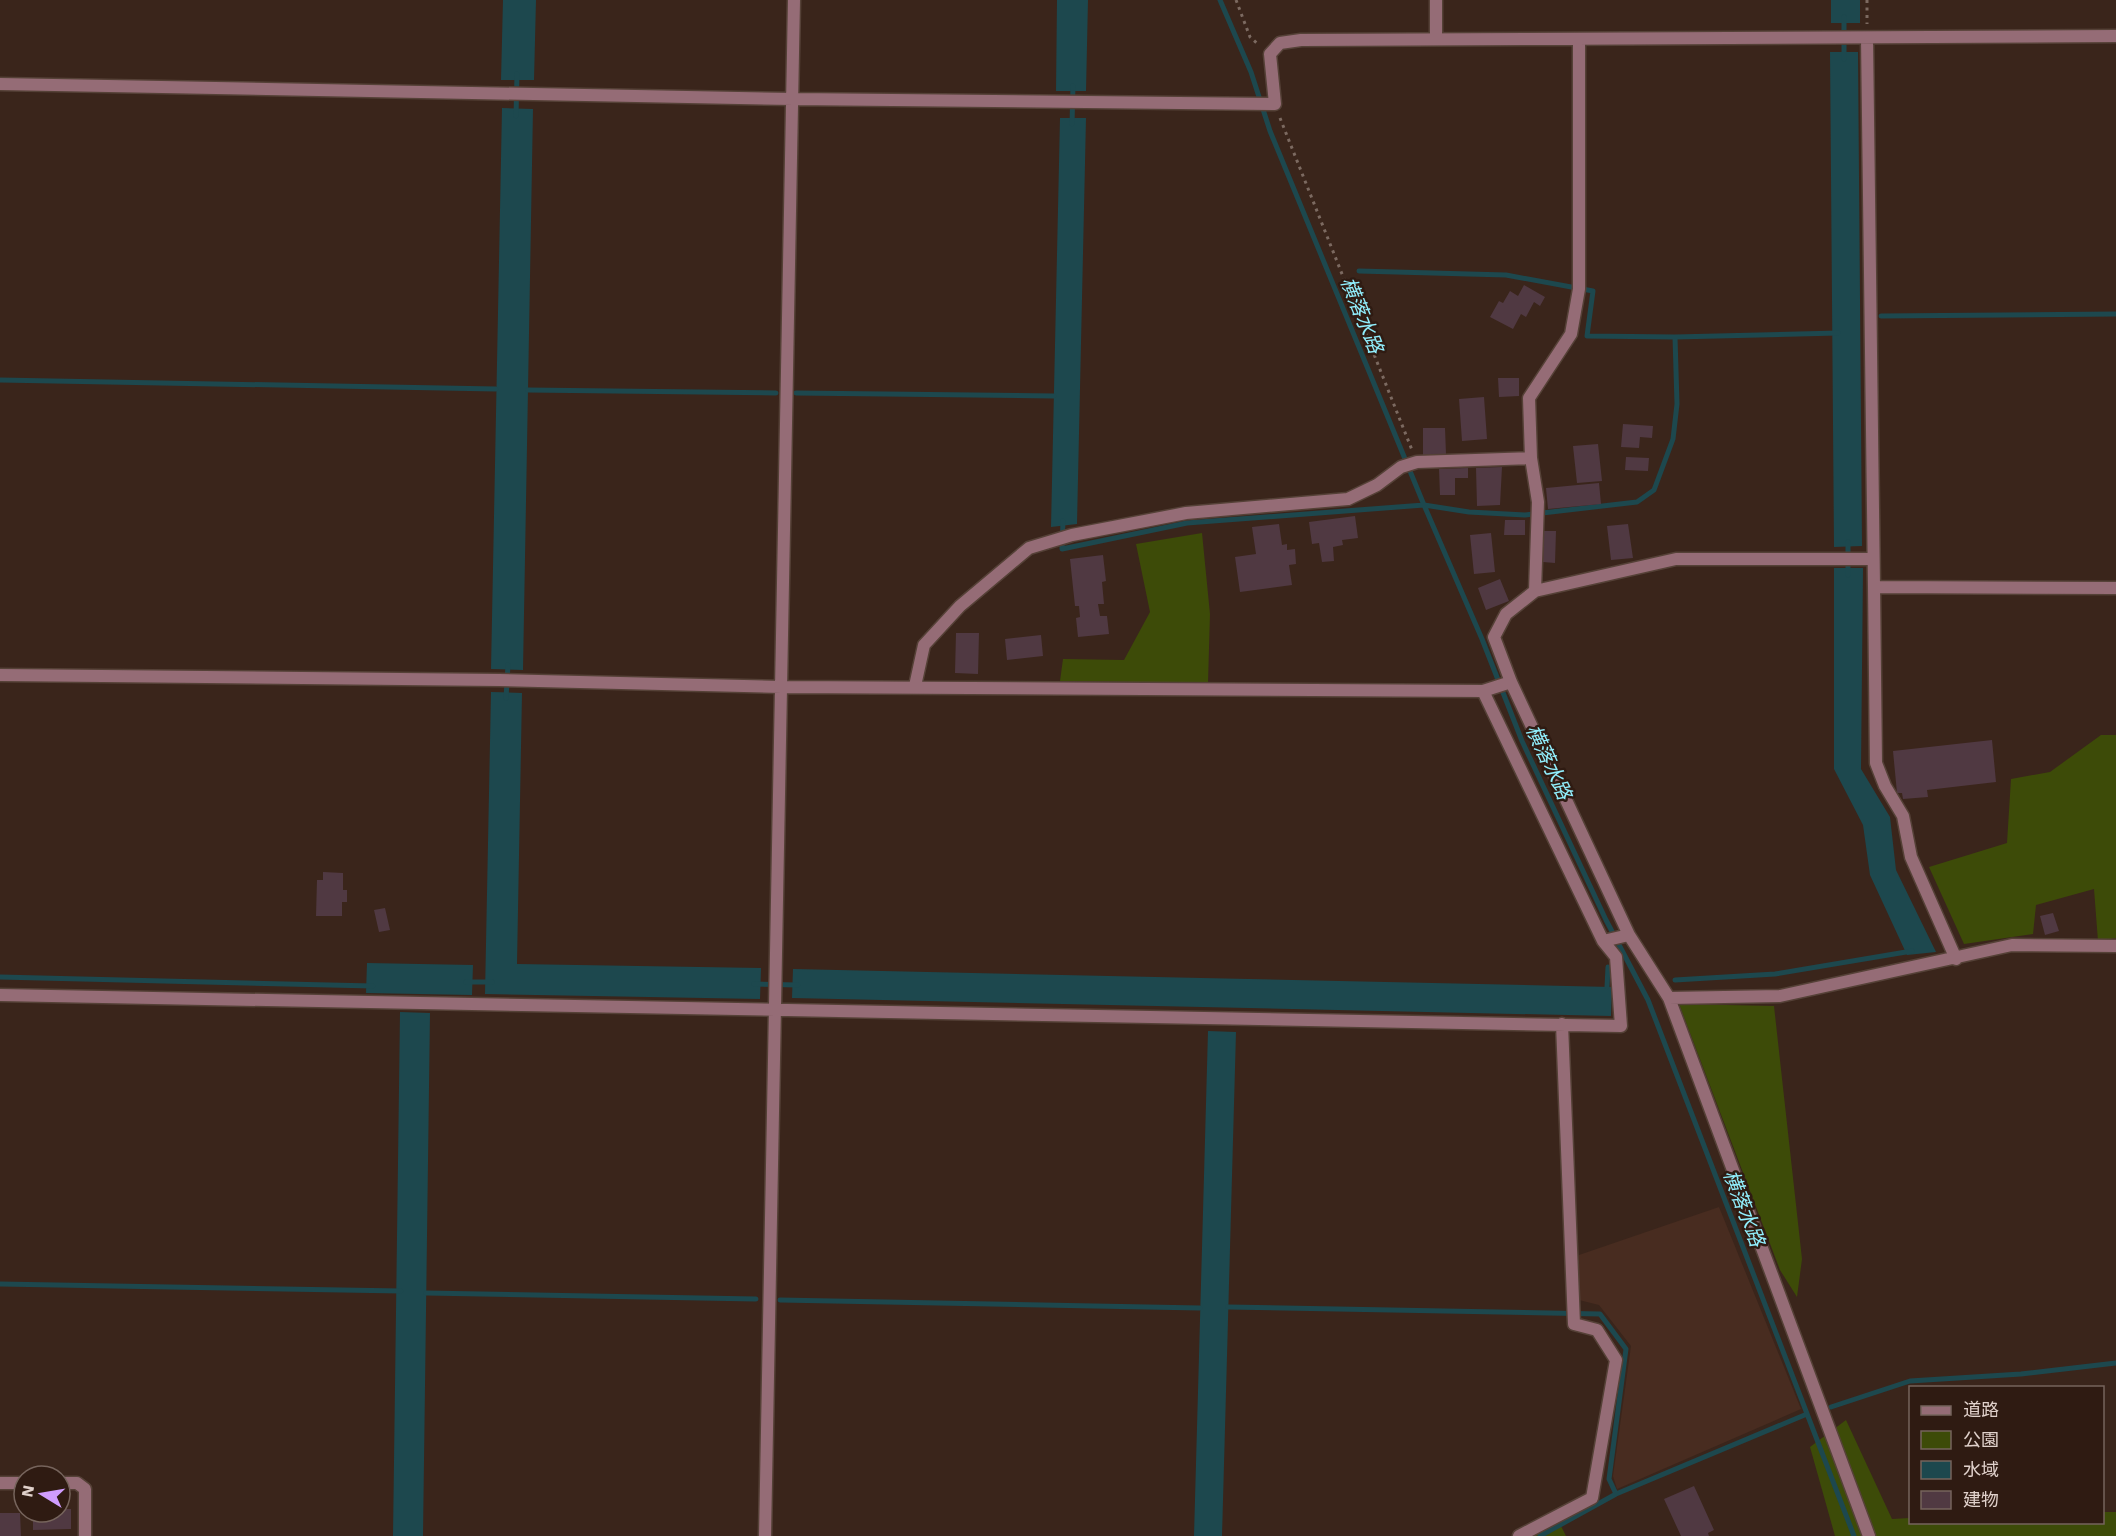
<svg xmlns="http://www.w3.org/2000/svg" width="2116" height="1536" font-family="'Work Sans','Noto Sans JP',sans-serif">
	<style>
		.built { fill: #482c20 }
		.green { fill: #3d4b08 }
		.water { fill: #1d484e }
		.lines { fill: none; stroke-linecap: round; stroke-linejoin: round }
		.stream { stroke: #1d484e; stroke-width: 5 }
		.building { fill: #503942 }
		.street-casing { stroke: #554137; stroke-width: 15 }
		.path { stroke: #7c6a61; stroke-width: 3; stroke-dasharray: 3 4.5; stroke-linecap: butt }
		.street { stroke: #956c76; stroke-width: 12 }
		.labels { text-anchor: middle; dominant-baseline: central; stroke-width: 5; stroke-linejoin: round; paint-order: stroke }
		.water-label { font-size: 20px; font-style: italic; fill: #91eefc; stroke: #2f1b12 }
	</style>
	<rect width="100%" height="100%" fill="#3a251b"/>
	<path class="built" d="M1719,1207L1801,1409L1617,1489L1613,1476L1631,1346L1599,1305L1579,1300V1255Z"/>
	<path class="green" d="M1202,533L1210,614L1208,683L1060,681L1063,659L1124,660L1150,612L1136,544Z
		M2101,735H2116V938L2098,941L2094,889L2036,905L2033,934L1964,944L1929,867L2007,843L2011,779L2050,772Z
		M1679,1004L1774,1006L1802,1259L1797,1297L1780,1270Z
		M1846,1420L1892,1519L1910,1518V1522H2102L2103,1512H2116V1536H1835L1810,1447Z
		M1559,1522L1566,1536H1533Z"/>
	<path class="water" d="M503,0H536L534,80H501Z
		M1057,0H1088L1086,91H1056Z
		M1831,0H1860V23H1831Z
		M1830,52H1858L1862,546L1834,547Z
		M502,108L533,109L523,670L491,669Z
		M1060,118H1086L1077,524L1051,527Z
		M1834,568H1863L1861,769L1890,817L1896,870L1936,952L1907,955L1870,875L1863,825L1834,769Z
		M491,692L522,693L517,964L761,968L760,999L485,994Z
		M367,963L473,965L472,995L366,993Z
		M793,969L1612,987L1611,1016L792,998Z
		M400,1012L430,1013L423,1536H393Z
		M1208,1031L1236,1032L1222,1536H1194Z"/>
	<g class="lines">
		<path class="stream" d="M1220,0L1251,72L1270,131L1424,505L1482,639L1522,741L1606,920L1648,1000L1854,1536
			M1844,17V59
			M516,116L517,74
			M1072,124L1073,86
			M1359,271L1506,275L1593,291L1587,336L1675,337
			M1881,316L2116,314
			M0,380L496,389
			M528,390L776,393
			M796,393L1054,396
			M1063,521L1062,549L1187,523L1424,505L1469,512L1525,515L1637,502L1654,490L1673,439L1677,404L1675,337L1838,333
			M1848,542V575
			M506,698L508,665
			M0,977L373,986
			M1675,980L1775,974L1912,951
			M466,982H492
			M754,984L798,985
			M1607,987L1608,967
			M0,1284L401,1291
			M426,1293L756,1299
			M780,1300L1200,1308
			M1228,1307L1600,1314L1626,1349L1609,1479L1616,1494L1807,1414
			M1831,1407L1910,1381L2021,1374L2116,1363
			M1540,1536L1616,1494"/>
	</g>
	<path class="building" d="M1524,285L1545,297L1540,306L1534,302L1526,317L1521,314L1513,329L1490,317L1499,301L1503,303L1510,291L1518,296Z
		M1498,378H1519V396L1499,397Z
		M1484,397L1487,439L1462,441L1459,399Z
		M1623,424L1653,426L1652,438L1640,437L1639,448L1621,447Z
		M1423,428H1445L1446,454L1423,455Z
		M1598,444L1602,481L1577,483L1573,446Z
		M1626,457L1649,458L1648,471L1625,470Z
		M1502,467L1500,505L1477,506L1476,468Z
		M1468,468V478H1455V495H1440L1439,469Z
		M1599,483L1601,504L1548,509L1546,488Z
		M1355,516L1358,538L1342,540L1343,545L1333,547L1334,561L1322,562L1319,543L1312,544L1309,522Z
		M1505,520H1525V535H1504Z
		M1279,524L1282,545L1287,544V550L1295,549L1296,564L1289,565L1292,585L1240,592L1235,557L1256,554L1252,527Z
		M1628,524L1633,558L1611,560L1607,526Z
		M1544,531H1556L1555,563L1543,562Z
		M1491,533L1495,572L1474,574L1470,535Z
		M1103,555L1106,581L1102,582L1104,604H1098L1100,616H1107L1109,634L1078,637L1076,618L1080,617L1079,606H1075L1070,559Z
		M1500,579L1509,601L1486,610L1478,588Z
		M956,633H979L978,674L955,673Z
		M1041,635L1043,656L1007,660L1005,639Z
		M1992,740L1996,782L1927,790L1928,797L1903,799L1902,793H1897L1893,751Z
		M323,872L343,873V890H347V902H342V916H316L317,880H323Z
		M385,908L390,930L379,932L374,910Z
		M2053,913L2059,931L2045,935L2040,916Z
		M1694,1486L1714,1530L1708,1533L1709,1536H1681L1664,1499Z
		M60,1509H71V1529L33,1530V1512H60Z
		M0,1513H20L21,1536H0Z"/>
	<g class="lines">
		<defs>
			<path id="street" d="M1436,0V39
				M1867,38L1874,587L2116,588
				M0,84L793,99L1275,104L1270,54L1280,43L1301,40L2116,36
				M1874,587L1876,763L1885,786L1903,816L1911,857L1956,959
				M1535,591L1538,502L1531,458L1529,398L1571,334L1579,289V40
				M0,675L499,680L781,687L1483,691L1511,682
				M915,686L924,645L960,606L1029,548L1072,535L1186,513L1348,499L1377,485L1401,467L1417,462L1531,458
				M1603,941L1629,935
				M0,995L1621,1026L1616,957L1603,941L1483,691
				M1669,998L1780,996L2012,945L2116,946
				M0,1483H24
				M60,1483H77L85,1489V1536
				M765,1536L794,0
				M1519,1536L1592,1498L1616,1360L1597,1330L1574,1324L1562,1024
				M1869,1536L1669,998L1629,935L1511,682L1494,637L1506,614L1535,591L1676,559H1872"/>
		</defs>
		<use href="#street" class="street-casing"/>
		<path class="path" d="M1236,0L1250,37L1259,45
			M1867,0V24
			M1280,118L1412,450"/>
		<use href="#street" class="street"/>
	</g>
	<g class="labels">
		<g class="water-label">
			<text transform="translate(1362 315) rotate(68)">横落水路</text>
			<text transform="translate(1549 762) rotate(65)">横落水路</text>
			<text transform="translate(1744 1208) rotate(69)">横落水路</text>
		</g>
	</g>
	<rect x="1909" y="1386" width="195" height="138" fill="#2f1b12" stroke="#76645c" stroke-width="1.5"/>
	<rect x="1921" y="1406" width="30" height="9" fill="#956c76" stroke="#76645c" stroke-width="1.5"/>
	<text x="1963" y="1416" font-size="18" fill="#e0d1cb">道路</text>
	<rect x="1921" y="1431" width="30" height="18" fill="#3d4b08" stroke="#76645c" stroke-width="1.5"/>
	<text x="1963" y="1446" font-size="18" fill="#e0d1cb">公園</text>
	<rect x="1921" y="1461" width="30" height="18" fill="#1d484e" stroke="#76645c" stroke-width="1.5"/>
	<text x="1963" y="1476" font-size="18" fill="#e0d1cb">水域</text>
	<rect x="1921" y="1491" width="30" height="18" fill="#503942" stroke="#76645c" stroke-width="1.5"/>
	<text x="1963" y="1506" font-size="18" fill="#e0d1cb">建物</text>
	<g transform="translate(42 1494) rotate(281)"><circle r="28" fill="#2f1b12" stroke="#76645c" stroke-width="1.5"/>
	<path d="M0-4.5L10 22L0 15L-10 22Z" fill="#d09dff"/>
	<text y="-9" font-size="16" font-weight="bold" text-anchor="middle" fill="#e0d1cb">N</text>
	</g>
</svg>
